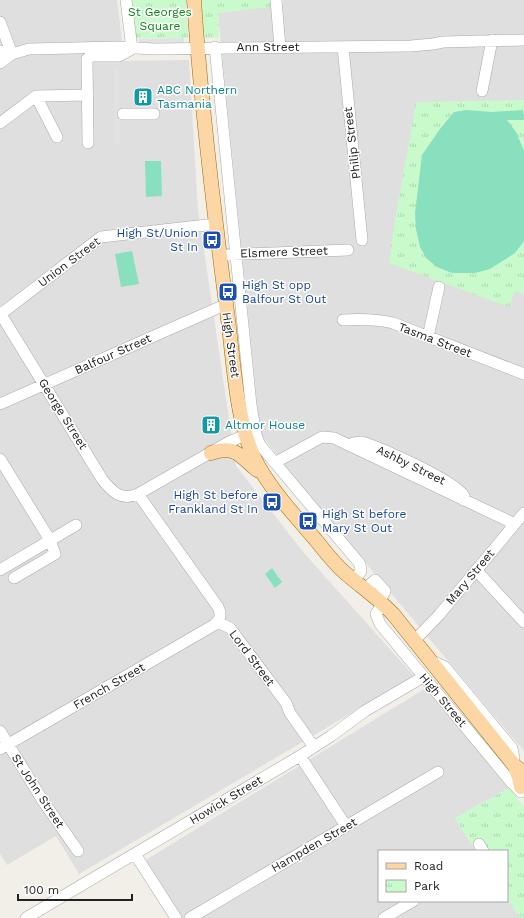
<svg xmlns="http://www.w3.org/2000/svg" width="524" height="918" font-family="'Work Sans',sans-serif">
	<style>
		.residential { fill: #e0dfdf }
		.park { fill: url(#park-tufts) }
		.pitch { fill: #88e0be }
		.parking { fill: #e2e2e2 }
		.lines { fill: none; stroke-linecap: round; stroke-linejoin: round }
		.minor-casing { stroke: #a9a9a9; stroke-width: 12 }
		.major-casing { stroke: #a06b00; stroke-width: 15 }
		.minor { stroke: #fff; stroke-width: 11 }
		.major { stroke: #fcd6a4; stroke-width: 14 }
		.labels { text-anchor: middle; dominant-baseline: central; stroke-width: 3; stroke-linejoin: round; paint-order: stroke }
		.park-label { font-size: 12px; fill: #0c8416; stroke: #fff }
		.street-label { font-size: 12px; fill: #222; stroke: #fff }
		.culture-label { font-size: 12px; fill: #0d838f; stroke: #fff; text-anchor: start }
		.transit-label { font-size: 12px; fill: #164399; stroke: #fff; text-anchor: end }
	</style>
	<defs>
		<pattern id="park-tufts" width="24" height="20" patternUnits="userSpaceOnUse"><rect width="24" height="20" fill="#c8facc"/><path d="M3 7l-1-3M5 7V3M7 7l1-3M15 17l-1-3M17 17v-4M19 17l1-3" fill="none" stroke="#acd6af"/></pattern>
	</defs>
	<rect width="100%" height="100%" fill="#f2efe9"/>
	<path class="residential" d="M0,0H117L122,40L120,61L189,60L198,210L236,466L304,553L414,676L79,874L56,836L7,865L0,854Z
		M283,0H524V751L300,485L260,433L218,13L283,5Z
		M426,688L509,788L455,818L476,851H379V901H507V898L520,918H169L136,866Z"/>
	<path class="park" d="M132,0H186L188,38H136Z
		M202,0H270V7L218,13L219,38H205L203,37Z
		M524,100V294L515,291L509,307L389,263L394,226L416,102Z
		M509,788L524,807V918H520L507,898V851H476L455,818Z"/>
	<path class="pitch" d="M466,110L492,112L523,110L524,120H507L516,132L524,151V241L515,253L490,269L475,273H452L437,267L426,258L420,247L416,229L415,213L422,155L440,129L454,112Z
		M145,161H161L162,196L146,197Z
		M132,251L139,284L121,287L115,254Z
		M272,568L282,582L275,588L265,574Z"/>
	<path class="parking" d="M184,38V43L139,44V39Z
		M114,68H119L120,144H114Z"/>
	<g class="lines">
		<defs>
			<path id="minor" d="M276,0L280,47
				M0,22L12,54
				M215,47L251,405L256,435L260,445L360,564L361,571L354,580
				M343,47L362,240
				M0,51L4,60
				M0,63L12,54L29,49L119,47L154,49L411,46L433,44L443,42L524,40
				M482,91L492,40
				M36,96L57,137
				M123,114H154
				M0,123L36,96L88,95
				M88,143L87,59L92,56H119L132,49L126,0
				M220,255L348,250
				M0,313L102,479C112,492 121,501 138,494L229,442L245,435
				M1,314L101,237L216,224
				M343,320C360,319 376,319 393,323L524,374
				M428,337L439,287
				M0,404L220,307L226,306
				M351,446L353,443L362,442C381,448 454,480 464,496L463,500
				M0,459L50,540L55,554L14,578
				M276,462L322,437L334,438L515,524
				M0,570L76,525
				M476,570L524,622
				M365,589L375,580L385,591L380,601
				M383,603L376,614L380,624L511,782L521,792
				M218,622L230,628L286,703L290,713L314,747
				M415,640L439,615L524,513
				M432,661L445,667L512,748L514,758L511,761
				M0,731L43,801L78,851
				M0,749L214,625C220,620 222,615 218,607L138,494
				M300,756L346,826
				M479,844L483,851
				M135,854L176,918
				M26,918L300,756L331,736L365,711L423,677
				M190,918L438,772
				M384,918L413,901"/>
			<path id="major" d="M194,0C201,107 214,213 228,319C234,364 236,428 259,467C274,493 295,516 315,539C324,550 333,562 344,572C360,586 378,598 393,614L514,765L524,773
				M211,453C236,445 239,455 257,470
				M514,765L519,777L521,787"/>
		</defs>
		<use href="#minor" class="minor-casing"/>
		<use href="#major" class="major-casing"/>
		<use href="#minor" class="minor"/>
		<use href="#major" class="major"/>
	</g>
	<defs>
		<symbol id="building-square" viewBox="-11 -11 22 22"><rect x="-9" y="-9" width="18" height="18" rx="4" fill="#0f9aa8" stroke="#fff"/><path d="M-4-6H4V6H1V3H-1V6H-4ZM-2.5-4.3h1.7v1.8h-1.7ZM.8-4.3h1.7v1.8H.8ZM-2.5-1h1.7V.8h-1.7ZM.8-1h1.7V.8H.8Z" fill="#fff"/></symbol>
		<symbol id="bus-square" viewBox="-11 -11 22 22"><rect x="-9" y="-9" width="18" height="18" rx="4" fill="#1a4fb4" stroke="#fff"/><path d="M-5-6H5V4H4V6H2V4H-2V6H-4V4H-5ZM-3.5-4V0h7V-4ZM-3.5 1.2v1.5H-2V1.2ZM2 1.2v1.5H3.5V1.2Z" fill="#fff"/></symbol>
	</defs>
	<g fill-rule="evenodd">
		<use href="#building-square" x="132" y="86" width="22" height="22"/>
		<use href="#bus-square" x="201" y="229" width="22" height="22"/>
		<use href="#bus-square" x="217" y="281" width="22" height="22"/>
		<use href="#building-square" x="200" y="414" width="22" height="22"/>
		<use href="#bus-square" x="261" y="491" width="22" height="22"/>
		<use href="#bus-square" x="297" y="510" width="22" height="22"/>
	</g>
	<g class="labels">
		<g class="park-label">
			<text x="160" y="12">St Georges<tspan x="160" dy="14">Square</tspan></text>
		</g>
		<g class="street-label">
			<text x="268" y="47">Ann Street</text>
			<text transform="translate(352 143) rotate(-97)">Philip Street</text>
			<text transform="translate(284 252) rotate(-2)">Elsmere Street</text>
			<text transform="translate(69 262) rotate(-37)">Union Street</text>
			<text transform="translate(435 340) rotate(21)">Tasma Street</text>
			<text transform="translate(231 345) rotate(82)">High Street</text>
			<text transform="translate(113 354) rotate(-24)">Balfour Street</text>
			<text transform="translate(63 414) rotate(58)">George Street</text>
			<text transform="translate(411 465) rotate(26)">Ashby Street</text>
			<text transform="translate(470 577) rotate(-50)">Mary Street</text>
			<text transform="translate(252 658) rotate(53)">Lord Street</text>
			<text transform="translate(109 686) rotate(-30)">French Street</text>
			<text transform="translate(443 700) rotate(50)">High Street</text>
			<text transform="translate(38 791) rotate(57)">St John Street</text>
			<text transform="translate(226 800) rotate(-31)">Howick Street</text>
			<text transform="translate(314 845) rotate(-30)">Hampden Street</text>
		</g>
		<g class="culture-label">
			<text x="157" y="90">ABC Northern<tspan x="157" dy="14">Tasmania</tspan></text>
			<text x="225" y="425">Altmor House</text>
		</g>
		<g class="transit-label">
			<text x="198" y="233">High St/Union<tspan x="198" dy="14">St In</tspan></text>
			<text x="242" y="285" text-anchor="start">High St opp<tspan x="242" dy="14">Balfour St Out</tspan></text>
			<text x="258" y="495">High St before<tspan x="258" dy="14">Frankland St In</tspan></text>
			<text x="322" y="514" text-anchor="start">High St before<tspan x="322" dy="14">Mary St Out</tspan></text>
		</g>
	</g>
	<rect x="378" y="850" width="130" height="52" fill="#ffffff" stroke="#a7a7a7"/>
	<rect x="386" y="863" width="20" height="6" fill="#fcd6a4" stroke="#a7a7a7"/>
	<text x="414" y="870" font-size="12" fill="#222222">Road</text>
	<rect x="386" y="880" width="20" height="12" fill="url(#park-tufts)" stroke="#a7a7a7"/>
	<text x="414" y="890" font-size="12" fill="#222222">Park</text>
	<path d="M18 894v6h114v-6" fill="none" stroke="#222222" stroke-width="2"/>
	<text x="24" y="894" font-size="12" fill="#222222" stroke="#ffffff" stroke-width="3" paint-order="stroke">100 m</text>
</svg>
